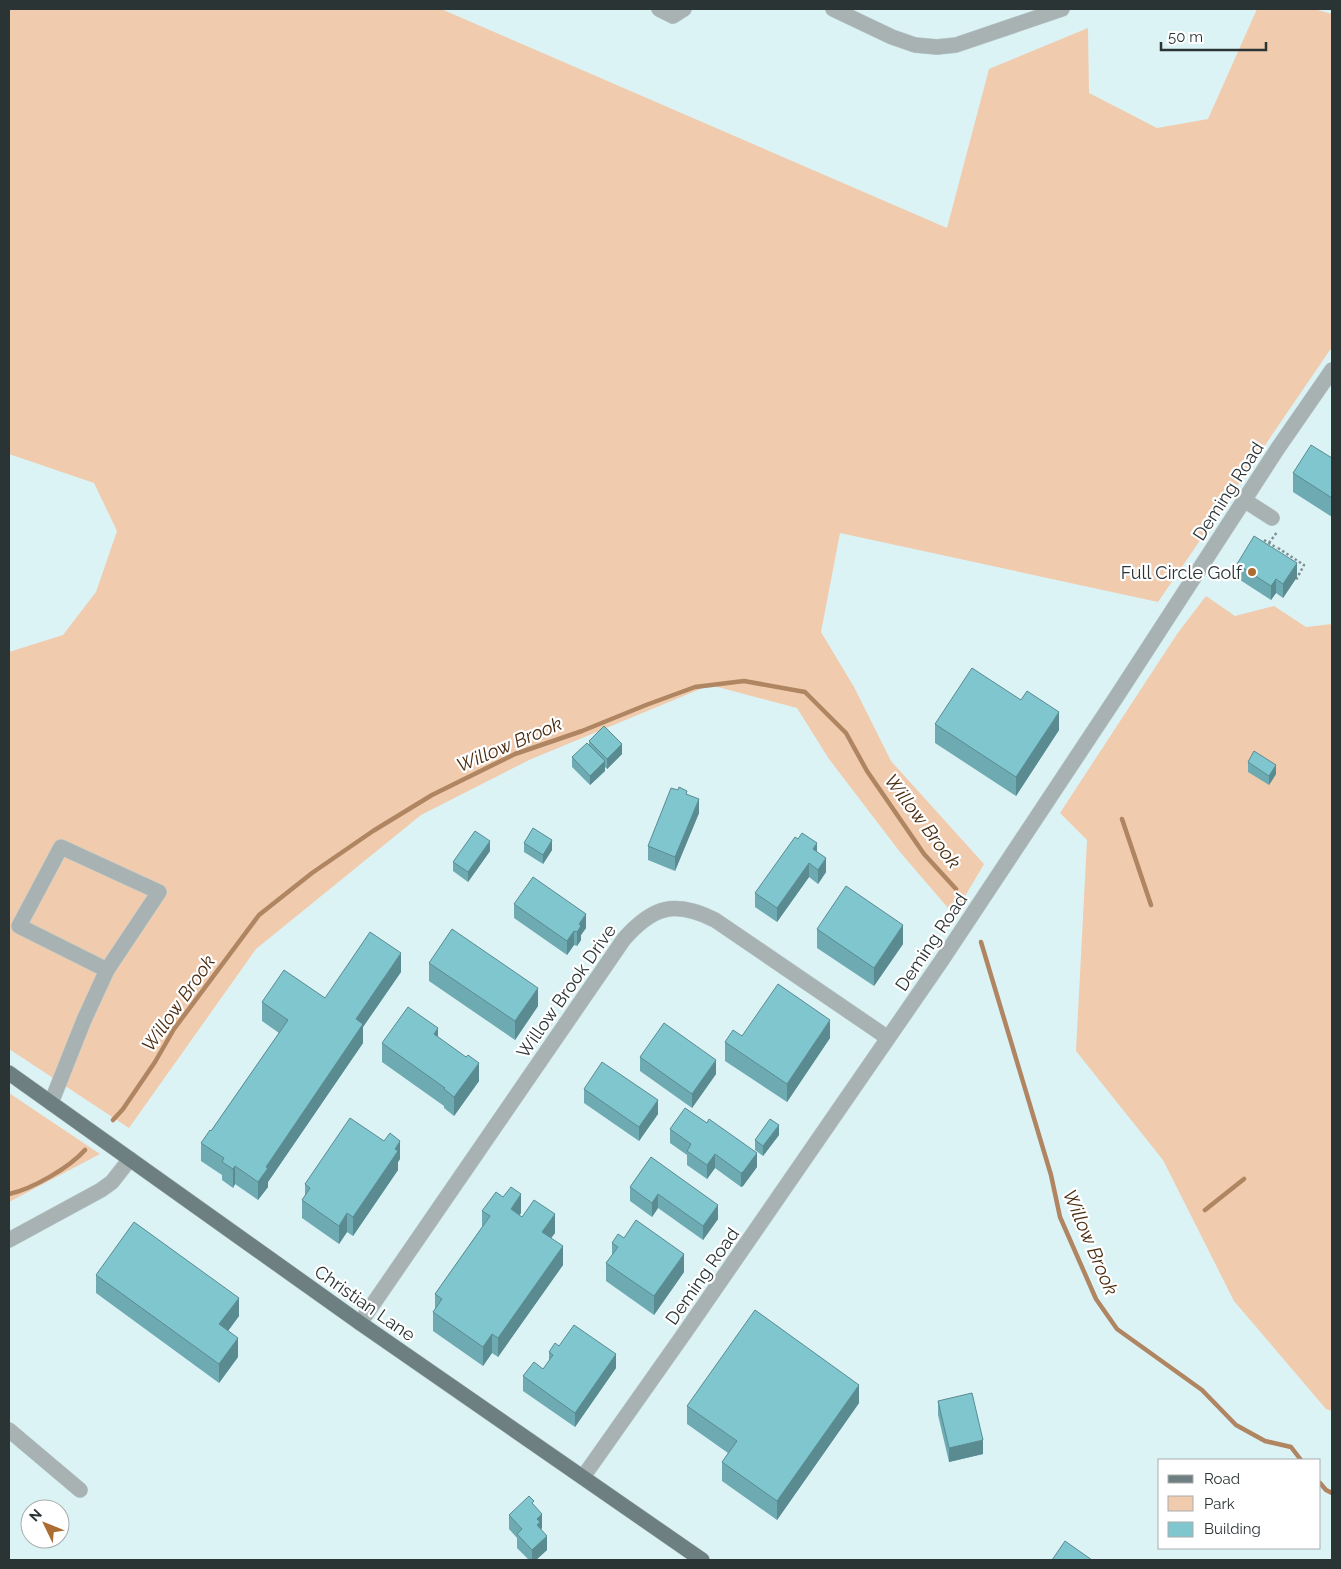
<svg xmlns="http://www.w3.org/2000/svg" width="1341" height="1569" font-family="Raleway,sans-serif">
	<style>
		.green { fill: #f0cbad }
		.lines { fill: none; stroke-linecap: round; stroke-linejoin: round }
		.stream { stroke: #af8562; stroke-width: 4.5 }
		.minor-casing { stroke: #b9cdcf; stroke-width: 16 }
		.major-casing { stroke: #b9cdcf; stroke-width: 16 }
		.path { stroke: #7f8f91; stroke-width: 2.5; stroke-dasharray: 2.5 2.5; stroke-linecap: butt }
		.minor { stroke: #a8b2b3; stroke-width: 15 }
		.major { stroke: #6e7f81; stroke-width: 15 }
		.wall { fill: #6eaab2 }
		.shaded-wall { fill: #5a8b91 }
		.building { fill: #80c6cf; stroke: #5a8b91 }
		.poi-dot { fill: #ab6d32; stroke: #fff; stroke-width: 2 }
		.labels { text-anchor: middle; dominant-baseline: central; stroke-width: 4.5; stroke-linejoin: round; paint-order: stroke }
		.street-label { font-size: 18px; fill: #2b3435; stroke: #fff }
		.poi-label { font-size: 18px; fill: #2b3435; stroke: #fff; text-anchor: end }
		.water-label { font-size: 19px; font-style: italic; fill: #4b2d11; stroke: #fff }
	</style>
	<rect width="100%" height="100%" fill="#dcf3f6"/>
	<path class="green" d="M9,9H441L947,228L989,69L1088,28L1089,93L1157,128L1208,119L1257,9H1314L1332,14V347L1158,602L840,533L821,632L854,687L891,761L984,864L954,915L900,852L829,759L797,708L710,685L529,760L421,815L256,949L129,1128L9,1049V652L63,635L96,592L117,531L94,483L9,454Z
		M1206,596L1235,616L1274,606L1306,627L1332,624V1411L1326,1409L1234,1301L1163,1160L1076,1051L1087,840L1060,813L1177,634Z
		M9,1093L100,1154L9,1202Z"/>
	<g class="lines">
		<path class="stream" d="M1122,819L1151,905
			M981,942L1051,1175L1060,1217L1096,1299L1117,1329L1202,1390L1236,1425L1265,1441L1291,1447L1301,1460
			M113,1120L123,1109L155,1062L174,1029L259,915L312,873L373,831L432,795L515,754L582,731L646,705L695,687L744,681L805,692L846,733L867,771L924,854L956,889
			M9,1194C32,1189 69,1168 85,1150
			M1205,1210L1244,1179
			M1320,1483L1326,1490L1332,1493"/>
		<defs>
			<path id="minor" d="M659,9L673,16L684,9
				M833,9L892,37L915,45L937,47L956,45L1062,9
				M1244,500L1272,518
				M51,1103L84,1020L107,970L159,892L61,847L19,926L107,970
				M9,1240L101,1190L112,1182L130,1159
				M360,1323L624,939C653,906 675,900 715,920L888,1038
				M9,1430L80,1490
				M583,1477L686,1331L942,960L1117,696L1278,448L1332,370"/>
			<path id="major" d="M9,1073L360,1323L702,1560"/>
		</defs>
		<use href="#minor" class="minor-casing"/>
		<use href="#major" class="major-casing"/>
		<path class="path" d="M1264,540L1277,548
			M1269,543L1277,532
			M1278,548L1304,565L1296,580L1295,579"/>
		<use href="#minor" class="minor"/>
		<use href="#major" class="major"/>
	</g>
	<path class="wall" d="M1332,458V517L1293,492V473Z
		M1237,564L1297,577L1283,598L1276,593L1271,600L1237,578Z
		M935,724L1059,730L1016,796L935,743Z
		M589,741L622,754L607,769L605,767V771L590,785L572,767V757L589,744Z
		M1248,762L1276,774L1269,785L1248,772Z
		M687,794L699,813L675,871L648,860V846Z
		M524,843L552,850L543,864L524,852Z
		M490,851L468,882L453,871V862Z
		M817,852L826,872L818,884L809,877L777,922L755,907V893Z
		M514,904L586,928L581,935V940L577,946L574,945L567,955L514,918Z
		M817,929L903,944L874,986L817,948Z
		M429,963L538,1006L515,1040L429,981Z
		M401,972L363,1027V1043L268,1182V1187L258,1200L235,1184L233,1188L222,1180V1175L201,1161V1143L211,1131L279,1033L262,1021V1002L325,998Z
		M742,1036L830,1038L787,1102L725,1061V1042Z
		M438,1037L479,1081L454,1116L444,1108V1106L382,1062V1043Z
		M640,1057L716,1074L692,1108L640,1071Z
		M584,1089L658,1114L639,1141L584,1103Z
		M670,1129L757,1167L743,1186L741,1187L715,1168L707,1179L687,1165V1155L670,1143Z
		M779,1135L763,1156L755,1150V1140Z
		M651,1157L718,1219L703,1240L658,1208L652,1217L630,1201V1187Z
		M400,1159L398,1162V1170L353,1236L347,1232L339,1244L302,1218V1200L305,1196V1184Z
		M482,1211L521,1213L519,1215L522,1217L555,1233L551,1238L563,1265L498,1357L492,1353L483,1366L433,1331V1312L435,1309V1294L482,1227Z
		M624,1238L684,1272L654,1315L606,1281V1263L612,1256V1243Z
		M96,1275L239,1316L228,1331L238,1357L219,1383L96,1293Z
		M559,1346L616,1368L575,1427L523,1391V1376L543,1369L549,1361V1352Z
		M938,1401L983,1454L949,1462L938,1415Z
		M859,1403L777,1520L722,1481V1462L728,1453L687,1424V1406Z
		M534,1505L542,1528L541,1530L547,1550L536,1560H529L517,1548V1538L509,1529V1515Z"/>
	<path class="shaded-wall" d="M1297,563V577L1283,598V584Z
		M1276,579V593L1271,600V586Z
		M1059,712V730L1016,796V777Z
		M622,744V754L607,769V759Z
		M605,761V771L590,785V776Z
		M1276,765V774L1269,785V776Z
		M699,799V813L675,871V857Z
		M552,840V850L543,864V855Z
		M490,841V851L468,882V872Z
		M817,843V858L813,849Z
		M826,858V872L818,884V870Z
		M809,863V877L777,922V908Z
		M586,914V928L581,935V940L577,946V932L579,924Z
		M903,925V944L874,986V968Z
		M574,931V945L567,955V941Z
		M401,953V972L363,1027V1043L268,1182V1187L258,1200V1182L266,1167L356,1019Z
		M538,988V1006L515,1040V1021Z
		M830,1020V1038L787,1102V1084Z
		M438,1028V1047L434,1034Z
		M716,1060V1074L692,1108V1094Z
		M479,1063V1081L454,1116V1097Z
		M658,1100V1114L639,1141V1127Z
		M779,1125V1135L763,1156V1146Z
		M400,1141V1159L398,1162V1170L353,1236V1217Z
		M757,1153V1167L743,1186L741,1187V1173Z
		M715,1154V1168L707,1179V1165Z
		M235,1166V1184L233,1188V1169Z
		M521,1194V1213L511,1228V1209Z
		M658,1194V1208L652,1217V1203Z
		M718,1205V1219L703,1240V1226Z
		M347,1213V1232L339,1244V1226Z
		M555,1214V1233L542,1250V1232Z
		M563,1246V1265L498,1357V1338Z
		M684,1254V1272L654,1315V1296Z
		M239,1298V1316L219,1343V1324Z
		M492,1334V1353L483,1366V1347Z
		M238,1338V1357L219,1383V1364Z
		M616,1354V1368L575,1427V1413Z
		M859,1385V1403L777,1520V1501Z
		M983,1440V1454L949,1462V1448Z
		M542,1514V1528L540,1530L537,1525V1519Z
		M547,1536V1550L536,1560H532V1550Z"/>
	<path class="building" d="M1311,445L1332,458V498L1293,473Z
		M1254,536L1297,563L1283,584L1276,579L1271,586L1237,564Z
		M972,668L1021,700L1027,691L1059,712L1016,777L935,724Z
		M604,726L622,744L607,759L589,741Z
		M587,743L605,761L590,776L572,757Z
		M1254,751L1276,765L1269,776L1248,762Z
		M679,787L687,791L686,794L699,799L675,857L648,846L671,788L678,790Z
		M533,828L552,840L543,855L524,843Z
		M475,831L490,841L468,872L453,862Z
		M802,833L817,843L813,849L826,858L818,870L809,863L777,908L755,893L795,837L798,839Z
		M533,877L586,914L579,924L581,926L577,932L574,931L567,941L514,904Z
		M846,886L903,925L874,968L817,929Z
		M452,929L538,988L515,1021L429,963Z
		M370,932L401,953L356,1019L363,1024L266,1167L268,1168L258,1182L235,1166L233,1169L222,1162L224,1158L201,1143L210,1130L211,1131L288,1020L262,1002L284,970L325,998Z
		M778,984L830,1020L787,1084L725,1042L733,1030L742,1036Z
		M408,1007L438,1028L434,1034L466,1057L468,1055L479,1063L454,1097L444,1089L445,1088L382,1043Z
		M664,1023L716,1060L692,1094L640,1057Z
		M602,1062L658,1100L639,1127L584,1089Z
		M685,1108L707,1123L709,1119L757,1153L743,1172L741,1173L715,1154L707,1165L687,1151L691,1144L670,1129Z
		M350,1118L384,1141L390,1133L400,1141L395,1149L398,1151L353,1217L347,1213L339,1226L302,1200L310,1188L305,1184Z
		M770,1119L779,1125L763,1146L755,1140Z
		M651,1157L718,1205L703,1226L658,1194L652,1203L630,1187Z
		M511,1187L521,1194L511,1209L522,1217L534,1200L555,1214L542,1232L563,1246L498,1338L492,1334L483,1347L433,1312L442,1299L435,1294L490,1216L482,1211L496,1192L503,1197Z
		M636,1220L684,1254L654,1296L606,1263L618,1247L612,1243L618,1234L624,1238Z
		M134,1222L239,1298L219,1324L238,1338L219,1364L96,1275Z
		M755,1310L859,1385L777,1501L722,1462L737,1441L687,1406Z
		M574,1325L616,1354L575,1413L523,1376L534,1362L543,1369L553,1355L549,1352L555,1343L559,1346Z
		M972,1393L983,1440L949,1448L938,1401Z
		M529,1496L534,1501L532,1503L542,1514L537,1519L540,1522L537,1525L547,1536L532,1550L517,1534L522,1529L509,1515Z
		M1065,1541L1092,1560H1052Z"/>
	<circle class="poi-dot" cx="1252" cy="572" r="5"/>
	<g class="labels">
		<g class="street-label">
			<text transform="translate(1228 491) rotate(-57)">Deming Road</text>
			<text transform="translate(931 942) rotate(-56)">Deming Road</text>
			<text transform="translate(566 991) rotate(-55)">Willow Brook Drive</text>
			<text transform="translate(702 1276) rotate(-55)">Deming Road</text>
			<text transform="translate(365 1303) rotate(35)">Christian Lane</text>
		</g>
		<g class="poi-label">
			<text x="1242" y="572">Full Circle Golf</text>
		</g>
		<g class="water-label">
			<text transform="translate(509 744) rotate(-23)">Willow Brook</text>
			<text transform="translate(923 821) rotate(53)">Willow Brook</text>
			<text transform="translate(178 1003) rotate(-55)">Willow Brook</text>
			<text transform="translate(1091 1242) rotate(67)">Willow Brook</text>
		</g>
	</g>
	<rect width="1341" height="1569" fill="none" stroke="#2b3435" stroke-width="20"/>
	<rect x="1158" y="1459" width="162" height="90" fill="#ffffff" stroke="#aaaeae"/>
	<rect x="1168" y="1475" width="25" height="8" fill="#6e7f81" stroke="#aaaeae"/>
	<text x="1204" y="1484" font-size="15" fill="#2b3435">Road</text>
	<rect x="1168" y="1496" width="25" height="15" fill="#f0cbad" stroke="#aaaeae"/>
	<text x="1204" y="1509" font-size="15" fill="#2b3435">Park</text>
	<rect x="1168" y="1522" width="25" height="15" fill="#80c6cf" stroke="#aaaeae"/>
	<text x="1204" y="1534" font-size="15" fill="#2b3435">Building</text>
	<g transform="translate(45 1524) rotate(313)"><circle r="24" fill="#ffffff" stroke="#aaaeae"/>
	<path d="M0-4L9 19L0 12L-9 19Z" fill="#ab6d32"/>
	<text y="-8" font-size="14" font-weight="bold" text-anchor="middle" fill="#2b3435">N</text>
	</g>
	<path d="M1161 42v8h105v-8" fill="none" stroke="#2b3435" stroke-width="2.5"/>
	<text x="1168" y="42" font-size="15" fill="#2b3435" stroke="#ffffff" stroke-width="4" paint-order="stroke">50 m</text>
</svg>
